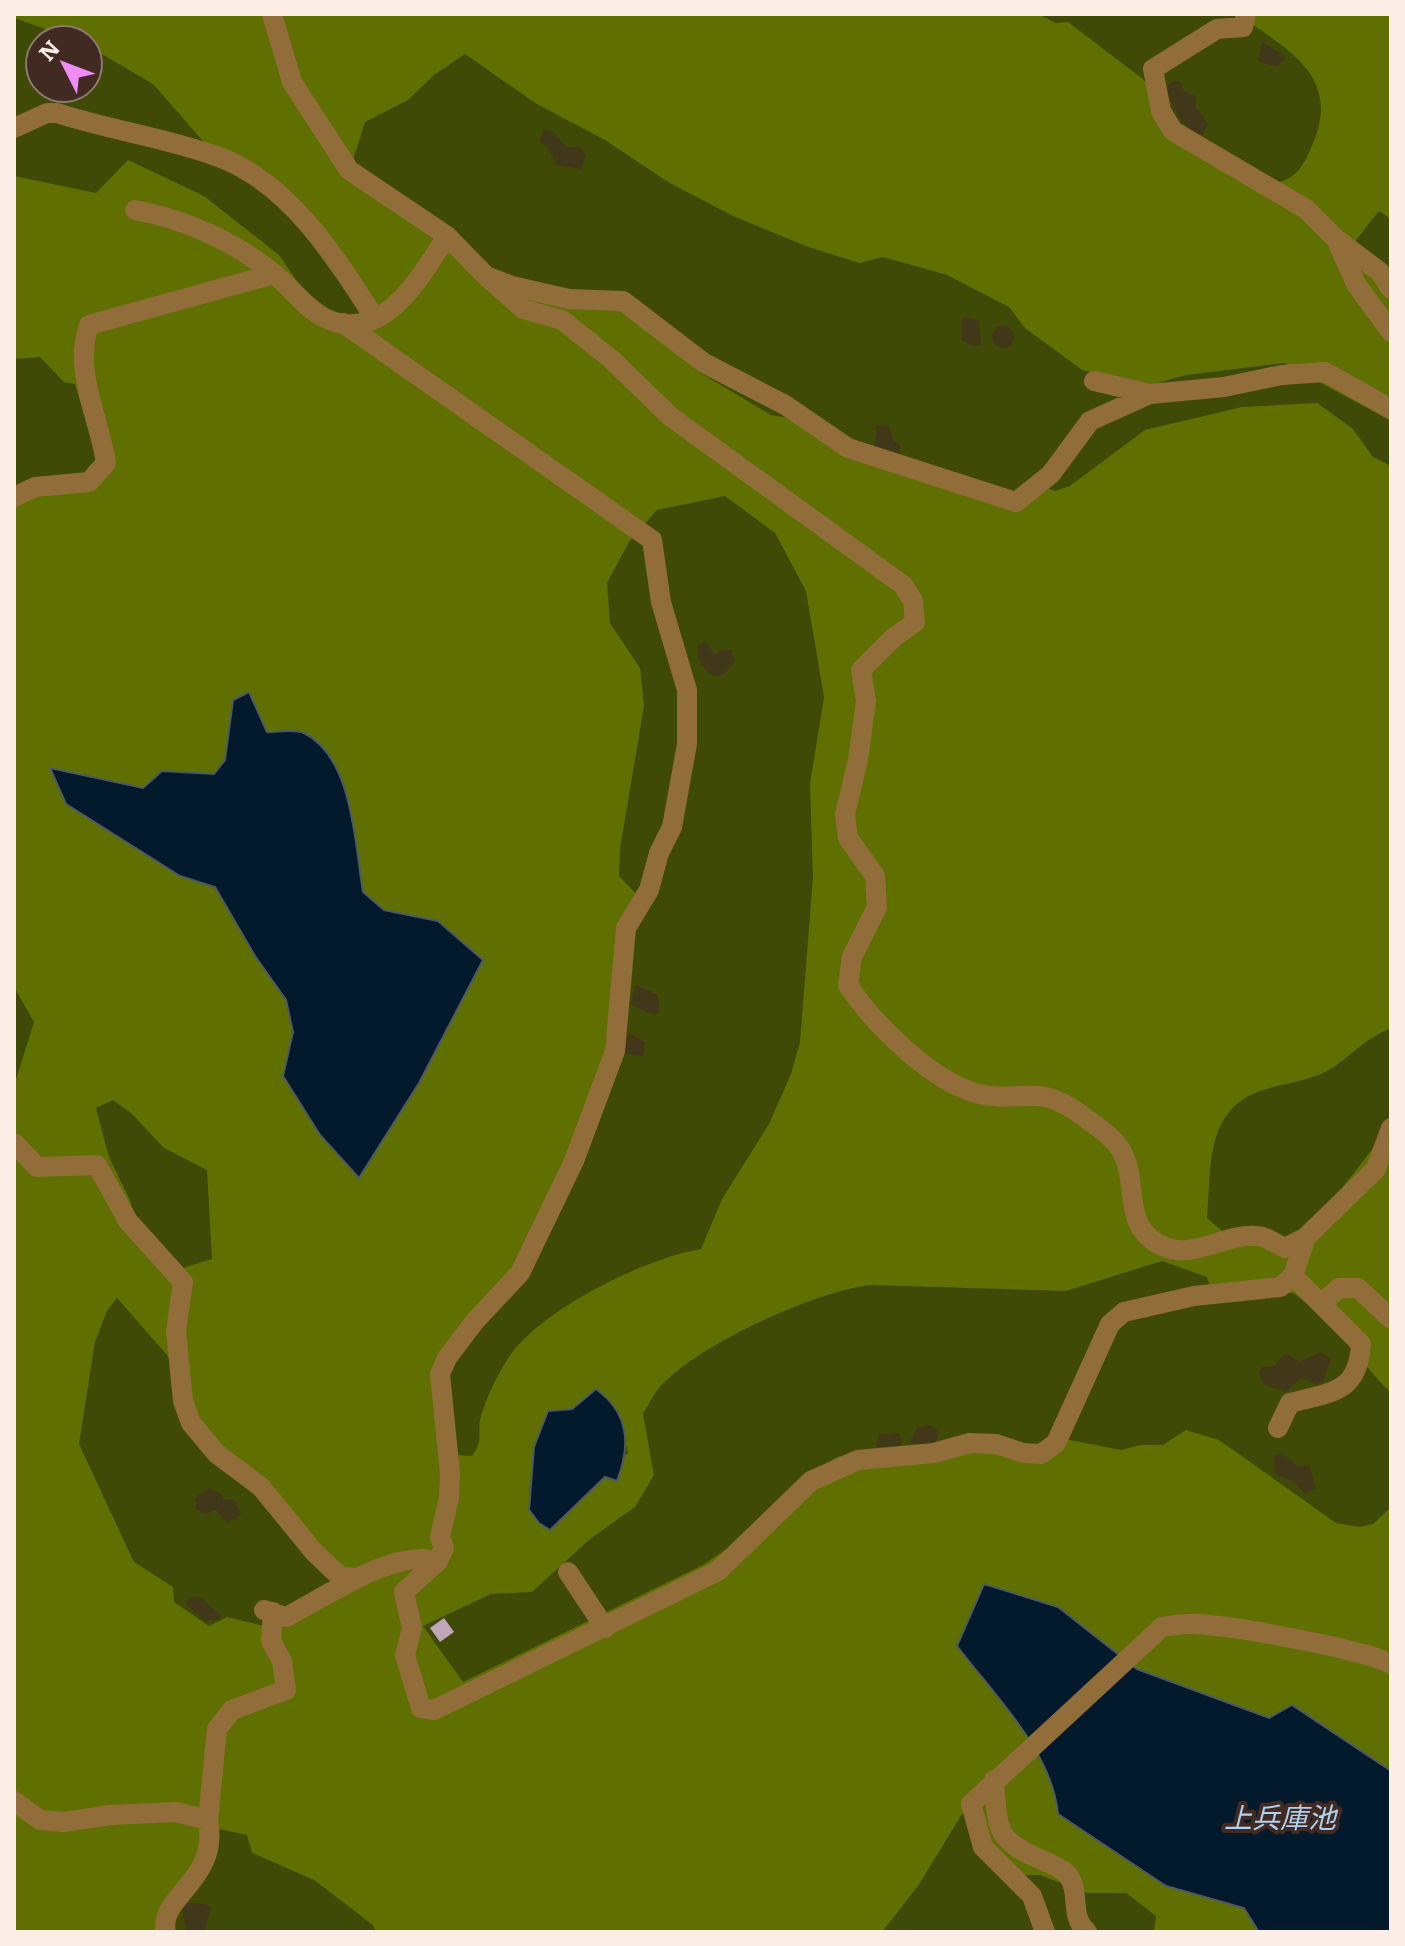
<svg xmlns="http://www.w3.org/2000/svg" width="1405" height="1946" font-family="Literata,'Noto Sans JP',serif">
	<style>
		.green { fill: #3f4a06; fill-rule: evenodd }
		.forest { fill: #5f7000; fill-rule: evenodd }
		.sand { fill: #403818 }
		.water { fill: #03192c; stroke: #4e5964; stroke-width: 2 }
		.building { fill: #c0a6b7 }
		.lines { fill: none; stroke-linecap: round; stroke-linejoin: round }
		.minor { stroke: #916d3a; stroke-width: 20 }
		.labels { text-anchor: middle; dominant-baseline: central; stroke-width: 8; stroke-linejoin: round; paint-order: stroke }
		.water-label { font-size: 28px; font-style: italic; fill: #aed1f3; stroke: #412a21 }
	</style>
	<rect width="100%" height="100%" fill="#412a21"/>
	<path class="green" d="M14,14H1341L1391,118V1932H14ZM40,40H88V88H40Z"/>
	<path class="forest" d="M14,14H1038L1056,23L1068,22L1143,79L1177,124L1278,182C1296,179 1304,164 1311,148C1344,76 1288,50 1237,14H1391V219L1379,211L1353,244L1391,277V421L1284,363L1186,375L1147,386L1082,370L1025,328L1009,307L947,275L883,257L859,263L806,246L733,216L668,182L605,140L535,103L465,54L434,75L408,100L365,122L353,160L376,186L493,274L621,310L699,372L771,415L823,424L870,451L1015,493L1034,483L1055,491L1070,486L1145,430L1242,407L1317,403L1353,429L1373,457L1391,466V1028C1362,1040 1348,1060 1325,1072C1305,1082 1280,1084 1260,1091C1204,1111 1212,1169 1207,1218L1227,1235L1287,1256C1322,1209 1360,1171 1391,1121V1393C1357,1359 1333,1320 1293,1293L1213,1297L1207,1277L1162,1261L1066,1291L870,1285C814,1292 696,1345 659,1388C653,1395 648,1406 643,1414L654,1475L635,1507L590,1539L532,1592L491,1594L423,1626L463,1682L703,1565L745,1536L811,1473L837,1457L859,1452L1030,1449L1065,1439L1121,1450L1140,1445H1163L1186,1430L1219,1440L1336,1523L1360,1527L1373,1524L1391,1507V1771L1292,1706L1269,1718L1137,1669L1058,1607L984,1584L957,1646C994,1695 1051,1750 1058,1814L1166,1886L1244,1908L1259,1932H1154L1156,1916L1126,1893H1087L1040,1875H1020L980,1851L967,1806L918,1886L882,1932H376L373,1925L314,1880L252,1853L247,1835L219,1829L180,1903L170,1932H14V1086L34,1022L14,987V488L82,476L97,460L75,384L64,382L40,357L14,359V176L96,193L128,160L204,196L279,255L308,297L341,316L364,317L294,219L269,195L224,165L153,84L88,46V40H77L14,18ZM725,496L775,533L806,591L824,697L810,784L813,877L800,1042L791,1074L769,1124L722,1199L701,1249C645,1258 537,1311 507,1360C497,1375 486,1399 481,1416C476,1434 485,1438 472,1456L456,1455L442,1371L551,1216L617,1052L636,916L645,903L619,876L620,849L644,706L640,668L610,623L607,583L629,542L657,510ZM233,700L267,732H302L346,789L362,892L384,910L438,921L483,960L419,1083L359,1177L320,1135L283,1076L293,1032L286,1000L255,956L215,887L180,876L66,804L51,769L143,788L162,771L214,774L225,760ZM113,1100L131,1113L164,1148L207,1170L212,1259L183,1268L134,1219L130,1200L109,1157L96,1108ZM117,1298L174,1363L213,1458L258,1491L338,1581L268,1627L227,1617L209,1626L174,1602L173,1587L134,1562L79,1444L95,1342L107,1311ZM595,1389C618,1405 622,1427 628,1453L550,1530L529,1493L534,1447L548,1412L572,1409Z"/>
	<path class="sand" d="M1262,41L1286,58L1277,67L1258,61Z
		M1172,81H1180L1183,90L1196,97V108L1208,124L1203,135C1182,130 1170,105 1167,87Z
		M543,130L552,131L567,147H580L586,155L582,169L556,165L548,147L540,142Z
		M965,317L979,321L981,345L974,346L961,340V321Z
		M992 337a11 11 0 1 1 22 0a11 11 0 1 1-22 0Z
		M877,425L889,426L894,441L900,445L899,454L874,448Z
		M706,642L715,655L722,649L731,650L735,661L723,675L714,676C703,670 694,656 698,644Z
		M636,985L658,995L659,1012L653,1015L630,1004Z
		M628,1033L645,1042L643,1056L624,1054Z
		M1321,1352L1331,1359L1323,1382L1316,1384L1301,1378L1286,1392L1263,1384L1259,1372L1263,1367L1275,1366L1283,1355L1288,1354L1299,1362Z
		M932,1425L939,1432L935,1444L919,1447L910,1442L917,1427Z
		M899,1433L902,1446L876,1447L879,1435Z
		M1282,1453L1297,1466L1309,1465L1316,1489L1304,1493L1293,1481L1275,1474L1274,1456Z
		M209,1488L221,1494L223,1499L234,1500L241,1513L236,1520L232,1519L228,1524L216,1510L206,1514L197,1510L195,1498Z
		M188,1597H200L220,1615L218,1620L205,1621L186,1604Z
		M188,1903L206,1904L211,1909L204,1932H186L182,1908Z"/>
	<path class="water" d="M249,692L267,732C278,732 295,729 304,733C353,757 355,845 363,892L384,910L438,921L483,960L419,1083L359,1178L320,1135L283,1076L293,1032L286,1000L255,956L215,887L180,876L66,804L50,768L143,788L162,771L214,774L225,760L233,700Z
		M596,1389C629,1413 631,1445 617,1481L605,1477L550,1530L539,1523L529,1510L534,1447L548,1411L572,1409Z
		M984,1584L1058,1607L1137,1669L1269,1718L1292,1705L1391,1771V1932H1259L1244,1908L1166,1886L1058,1814C1052,1751 994,1695 957,1646Z"/>
	<path class="building" d="M444,1618L454,1632L440,1642L430,1628Z"/>
	<g class="lines">
		<path class="minor" d="M272,14L292,82L349,170L447,236
			M1246,14L1243,27L1217,29L1153,69L1161,111L1173,131L1306,209L1336,239L1356,284L1391,332
			M14,128L47,113H57C109,130 167,138 216,156C288,181 336,257 375,319
			M135,210C186,220 232,240 273,273C290,286 304,307 323,317C382,348 421,276 447,236L486,276L512,286L569,299L623,301L704,363L785,405L848,448L1016,502L1051,474L1090,421L1150,394L1224,387L1282,375L1325,372L1391,409
			M1339,241L1380,272L1391,289
			M486,276L523,309L562,320L610,358L671,417L903,585L913,601L915,622L893,638L861,670L866,701L858,760L845,814L848,838L875,876L877,907L852,957L848,985C874,1025 935,1085 983,1095C1022,1102 1037,1084 1077,1112C1089,1121 1110,1134 1119,1147C1141,1180 1120,1222 1158,1244C1191,1263 1222,1233 1257,1236C1266,1236 1276,1244 1285,1248L1306,1237
			M343,323L652,540L661,602L687,690V744L672,827L659,853L649,890L626,928L615,1051L574,1161L520,1273L475,1321L447,1358L440,1374L450,1473L449,1498L440,1537L444,1548L438,1561L404,1592L412,1628L405,1655L421,1708L434,1710L718,1571L811,1481L858,1460L934,1453L970,1443L996,1444L1023,1453L1041,1454L1056,1443L1110,1324L1124,1312L1194,1296L1280,1287L1293,1276L1306,1237L1376,1169L1391,1128
			M1094,381L1150,394
			M14,497L35,487L89,482L106,463C99,416 73,372 89,325L274,274
			M14,1143L37,1167L97,1165L128,1221L183,1282L176,1331L183,1401L191,1423L217,1454L261,1487L314,1552L334,1571L342,1577L358,1578
			M1322,1303L1339,1288H1358L1391,1319
			M1278,1428L1290,1403C1332,1392 1358,1393 1361,1344L1293,1276
			M568,1572L605,1628
			M264,1610L286,1617C326,1597 394,1548 438,1561
			M994,1780C998,1828 994,1840 1042,1860C1050,1864 1062,1868 1068,1875C1081,1893 1069,1916 1087,1932
			M14,1801L40,1820L64,1822L110,1815L176,1812L208,1820C220,1881 157,1897 166,1932
			M208,1820L217,1729L232,1710L286,1690L282,1661L271,1641L273,1612
			M1045,1932L1032,1896L983,1847L971,1804L1162,1627C1171,1626 1179,1624 1187,1624C1216,1622 1368,1650 1391,1664"/>
	</g>
	<g class="labels">
		<g class="water-label">
			<text x="1280" y="1816">上兵庫池</text>
		</g>
	</g>
	<rect width="1405" height="1946" fill="none" stroke="#fdede7" stroke-width="32"/>
	<g transform="translate(64 64) rotate(312)"><circle r="38" fill="#412a21" stroke="#8c7870" stroke-width="2"/>
	<path d="M0-6L14 30L0 20L-14 30Z" fill="#ee8cf8"/>
	<text y="-12" font-size="22" font-weight="bold" text-anchor="middle" fill="#fdede7">N</text>
	</g>
</svg>
